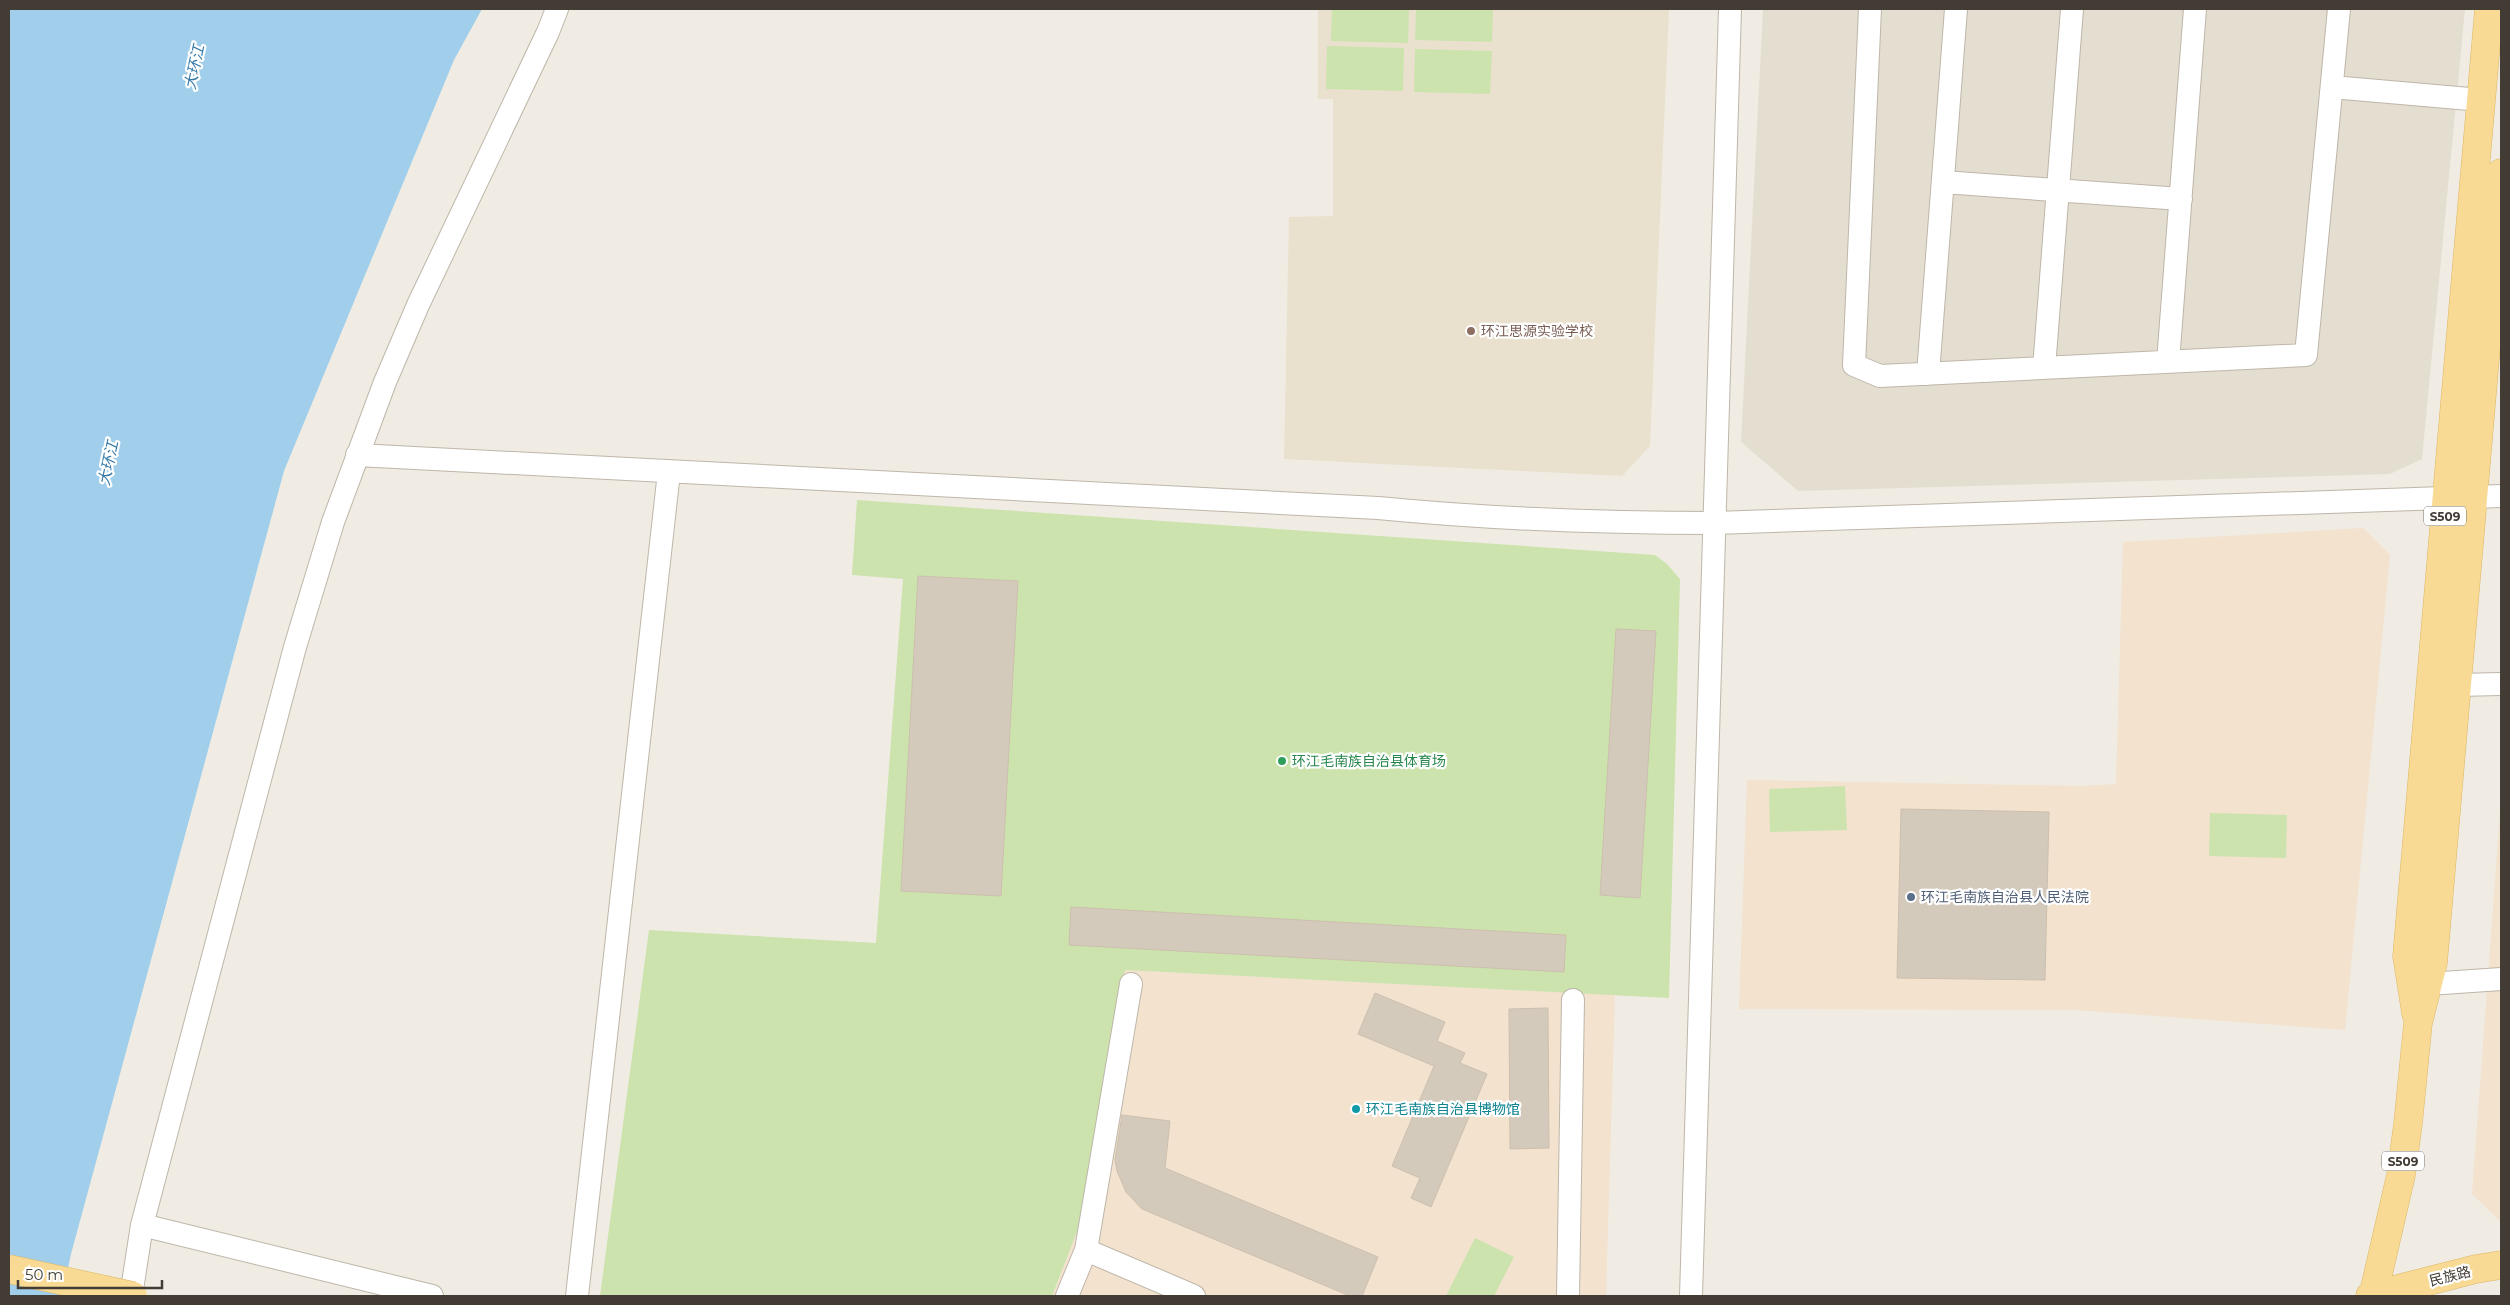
<svg xmlns="http://www.w3.org/2000/svg" width="2510" height="1305" font-family="Montserrat,'Noto Sans SC',sans-serif">
	<style>
		.residential { fill: #e4ded1 }
		.commercial { fill: #f2e2ce }
		.education { fill: #e9e1cd }
		.green { fill: #cce3ad }
		.water { fill: #a1cfeb }
		.building { fill: #d4cabc; stroke: #ccbfad }
		.lines { fill: none; stroke-linecap: round; stroke-linejoin: round }
		.minor-casing { stroke: #beb6a9; stroke-width: 24 }
		.major-casing { stroke: #dcb665; stroke-width: 29 }
		.minor { stroke: #fff; stroke-width: 22 }
		.major { stroke: #f8da94; stroke-width: 28 }
		.major-bridge-casing { stroke: #dcb665; stroke-width: 29; stroke-linecap: butt }
		.major-bridge { stroke: #f8da94; stroke-width: 28 }
		.education-dot { fill: #8d6e63; stroke: #fff; stroke-width: 2 }
		.leisure-dot { fill: #2e9e5b; stroke: #fff; stroke-width: 2 }
		.service-dot { fill: #5c6f8a; stroke: #fff; stroke-width: 2 }
		.culture-dot { fill: #0f9aa8; stroke: #fff; stroke-width: 2 }
		.labels { text-anchor: middle; dominant-baseline: central; stroke-width: 4.5; stroke-linejoin: round; paint-order: stroke }
		.shield { fill: #fff; stroke: #7b7671; stroke-width: 1 }
		.shield-label { font-size: 12px; font-weight: bold; fill: #423c34 }
		.education-label { font-size: 14px; fill: #785e54; stroke: #fff; text-anchor: start }
		.leisure-label { font-size: 14px; fill: #27864d; stroke: #fff; text-anchor: start }
		.service-label { font-size: 14px; fill: #4e5e75; stroke: #fff; text-anchor: start }
		.culture-label { font-size: 14px; fill: #0d838f; stroke: #fff; text-anchor: start }
		.street-label { font-size: 14px; fill: #423c34; stroke: #fff }
		.water-label { font-size: 15px; font-style: italic; fill: #3479a7; stroke: #fff }
	</style>
	<rect width="100%" height="100%" fill="#f0ece3"/>
	<path class="residential" d="M1763,9H2465L2422,459L2390,474L1798,491L1741,442Z"/>
	<path class="commercial" d="M2363,528L2390,555L2345,1030L2075,1010L1739,1009L1747,780L2082,786L2116,784L2123,542Z
		M2501,799V1222L2472,1194Z
		M1124,970L1615,995L1606,1296H1052L1080,1224Z"/>
	<path class="education" d="M1318,9H1669L1650,446L1622,476L1284,459L1289,217L1333,216V99H1318Z"/>
	<path class="green" d="M1332,9H1409L1408,43L1331,41Z
		M1416,9H1493L1492,42L1415,40Z
		M1327,46L1404,48L1403,91L1326,89Z
		M1415,49L1492,51L1490,94L1414,92Z
		M857,500L1655,555L1667,564L1680,579L1669,998L1125,970L1080,1224L1052,1296H600L649,930L876,943L903,579L852,575Z
		M1845,786L1847,830L1770,832L1769,789Z
		M2210,813L2287,815L2286,858L2209,856Z
		M1475,1238L1514,1257L1494,1296H1446Z"/>
	<path class="water" d="M9,9H482L454,60L284,471L71,1254L62,1296H9Z"/>
	<path class="building" d="M918,576L1018,581L1001,896L901,891Z
		M1616,629L1656,631L1640,898L1600,895Z
		M1901,809L2049,812L2045,980L1897,978Z
		M1071,907L1566,935L1564,972L1069,945Z
		M1375,993L1445,1022L1437,1041L1465,1053L1460,1063L1487,1074L1431,1207L1411,1198L1420,1178L1392,1166L1434,1066L1358,1034Z
		M1548,1008L1549,1148L1510,1149L1509,1009Z
		M1122,1115L1170,1121L1165,1168L1378,1257L1362,1296H1350L1142,1209L1126,1192L1117,1171L1115,1160Z"/>
	<g class="lines">
		<defs>
			<path id="minor" d="M1870,9L1854,365L1880,376L2306,355L2339,9
				M2332,87L2481,100
				M1943,182L2181,199
				M2168,362L2195,9
				M2044,368L2072,9
				M1928,374L1956,9
				M357,455L1378,508C1491,519 1602,523 1715,523L2501,496
				M2457,685L2501,684
				M2428,984L2501,979
				M142,1225L432,1296
				M1086,1250L1194,1296
				M131,1296L142,1225L295,647L333,522L385,382L418,305L548,32L557,9
				M577,1296L669,472
				M1067,1296L1086,1250L1131,984
				M1568,1296L1573,1000
				M1691,1296L1730,9"/>
			<path id="major" d="M2416,1013L2407,956L2489,9
				M2370,1296L2476,1269L2501,1265
				M2373,1296L2401,1175L2408,1124L2418,1023L2433,963L2501,173"/>
		</defs>
		<use href="#minor" class="minor-casing"/>
		<use href="#major" class="major-casing"/>
		<use href="#minor" class="minor"/>
		<use href="#major" class="major"/>
		<defs>
			<path id="major-bridge" d="M9,1269L133,1296"/>
		</defs>
		<use href="#major-bridge" class="major-bridge-casing"/>
		<use href="#major-bridge" class="major-bridge"/>
	</g>
	<circle class="education-dot" cx="1471" cy="331" r="5"/>
	<circle class="leisure-dot" cx="1282" cy="761" r="5"/>
	<circle class="service-dot" cx="1911" cy="897" r="5"/>
	<circle class="culture-dot" cx="1356" cy="1109" r="5"/>
	<g class="labels">
		<g class="shield">
			<rect x="2424" y="506.5" width="42" height="19" rx="4"/>
			<rect x="2382" y="1151.5" width="42" height="19" rx="4"/>
		</g>
		<g class="shield-label">
			<text x="2445" y="516">S509</text>
			<text x="2403" y="1161">S509</text>
		</g>
		<g class="education-label">
			<text x="1481" y="331">环江思源实验学校</text>
		</g>
		<g class="leisure-label">
			<text x="1292" y="761">环江毛南族自治县体育场</text>
		</g>
		<g class="service-label">
			<text x="1921" y="897">环江毛南族自治县人民法院</text>
		</g>
		<g class="culture-label">
			<text x="1366" y="1109">环江毛南族自治县博物馆</text>
		</g>
		<g class="street-label">
			<text transform="translate(2450 1276) rotate(-14)">民族路</text>
		</g>
		<g class="water-label">
			<text transform="translate(194 67) rotate(-78)">大环江</text>
			<text transform="translate(108 463) rotate(-78)">大环江</text>
		</g>
	</g>
	<rect width="2510" height="1305" fill="none" stroke="#423c34" stroke-width="20"/>
	<path d="M18 1280v8h144v-8" fill="none" stroke="#423c34" stroke-width="2.5"/>
	<text x="25" y="1280" font-size="15" fill="#423c34" stroke="#ffffff" stroke-width="4" paint-order="stroke">50 m</text>
</svg>
